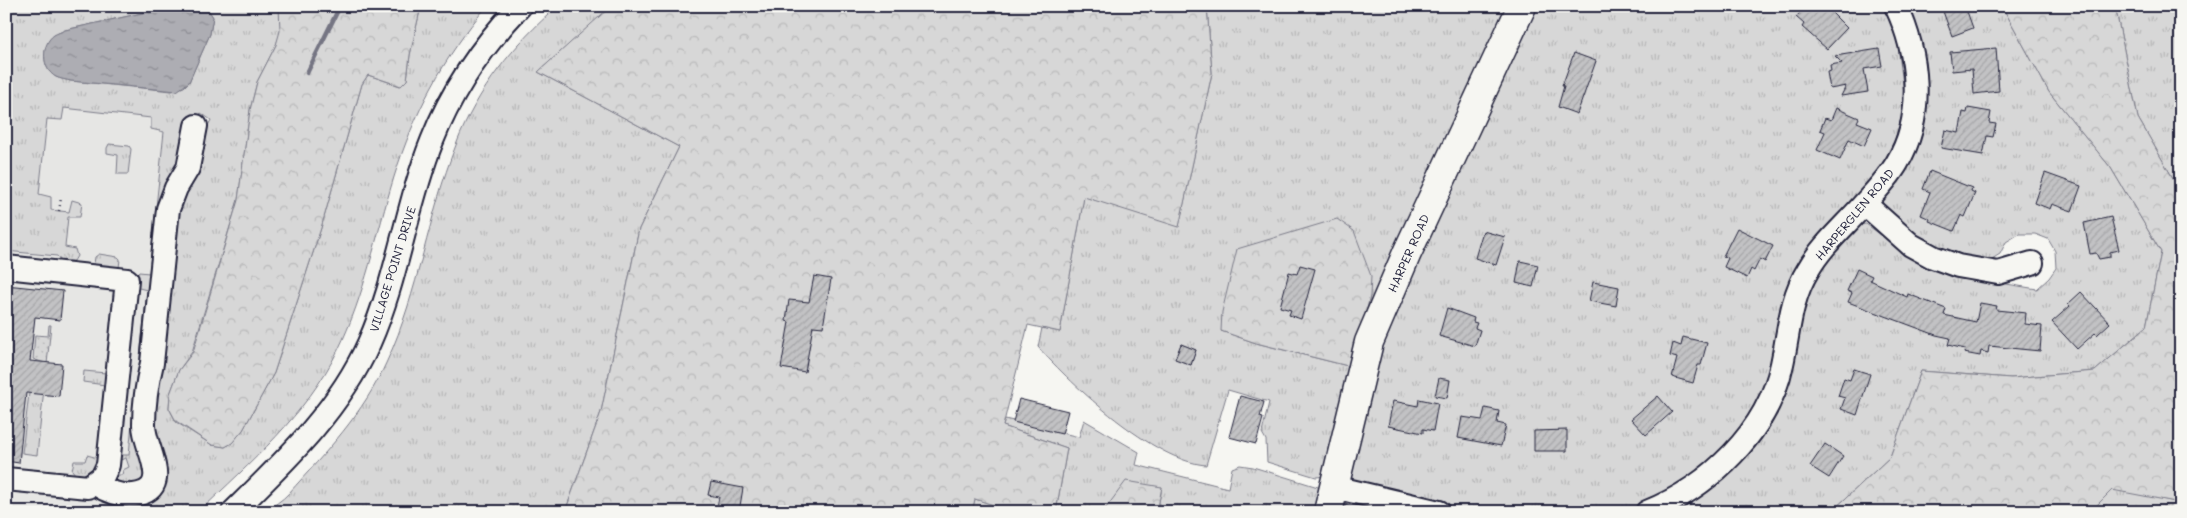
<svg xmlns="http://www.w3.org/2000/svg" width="2187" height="518" font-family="Mali,sans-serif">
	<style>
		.built { fill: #e6e6e4 }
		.grass { fill: url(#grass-tufts); stroke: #7c7c89; fill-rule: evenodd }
		.forest { fill: url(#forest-crowns); stroke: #7c7c89 }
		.garden { fill: url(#garden-dots); stroke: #7c7c89 }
		.water { fill: url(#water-ripples); stroke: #757583 }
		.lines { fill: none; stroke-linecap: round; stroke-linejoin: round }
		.stream { stroke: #757583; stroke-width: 4.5 }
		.building { fill: url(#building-hatch); stroke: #22223b }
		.minor-casing { stroke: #22223b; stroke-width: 26 }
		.major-casing { stroke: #22223b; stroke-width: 31 }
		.path { stroke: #22223b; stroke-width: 2.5; stroke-dasharray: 1 4; stroke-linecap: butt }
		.minor { stroke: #f6f6f2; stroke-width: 22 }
		.major { stroke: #f6f6f2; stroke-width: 28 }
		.labels { text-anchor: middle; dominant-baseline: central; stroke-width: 4.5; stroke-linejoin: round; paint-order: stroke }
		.street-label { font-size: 12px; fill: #22223b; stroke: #f6f6f2 }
	</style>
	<defs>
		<pattern id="grass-tufts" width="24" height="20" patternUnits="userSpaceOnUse" patternTransform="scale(1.25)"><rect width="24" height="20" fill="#d7d7d7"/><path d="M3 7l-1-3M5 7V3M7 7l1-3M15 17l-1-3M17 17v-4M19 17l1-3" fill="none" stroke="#b8b8b9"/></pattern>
		<pattern id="forest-crowns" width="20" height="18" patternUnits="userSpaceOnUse" patternTransform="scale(1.25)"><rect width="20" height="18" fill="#d7d7d7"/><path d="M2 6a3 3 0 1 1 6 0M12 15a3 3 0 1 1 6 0" fill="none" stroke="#b8b8b9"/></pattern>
		<pattern id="garden-dots" width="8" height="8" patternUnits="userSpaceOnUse" patternTransform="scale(1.25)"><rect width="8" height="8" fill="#d7d7d7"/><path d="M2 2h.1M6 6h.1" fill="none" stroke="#b8b8b9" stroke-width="1.8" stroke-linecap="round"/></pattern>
		<pattern id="water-ripples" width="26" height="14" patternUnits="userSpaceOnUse" patternTransform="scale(1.25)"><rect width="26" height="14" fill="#adadb3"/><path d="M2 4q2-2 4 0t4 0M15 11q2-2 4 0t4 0" fill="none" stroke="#8c8c93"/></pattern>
		<pattern id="building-hatch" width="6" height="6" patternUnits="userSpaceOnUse" patternTransform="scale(1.25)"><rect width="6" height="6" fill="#c2c2c4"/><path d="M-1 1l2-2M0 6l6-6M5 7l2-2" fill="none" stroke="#a6a6a9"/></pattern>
	</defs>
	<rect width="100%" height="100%" fill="#f6f6f2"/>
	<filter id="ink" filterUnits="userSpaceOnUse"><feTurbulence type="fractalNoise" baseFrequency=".02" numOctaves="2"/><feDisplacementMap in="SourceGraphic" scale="10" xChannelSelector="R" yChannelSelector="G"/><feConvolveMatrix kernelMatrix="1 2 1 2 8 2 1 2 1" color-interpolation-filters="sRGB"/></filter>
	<g filter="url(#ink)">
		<path class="built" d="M6,70L174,115L126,512H6Z"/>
		<path class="grass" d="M6,6H174L65,30C61,32 55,34 51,38C42,49 42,69 56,77C60,79 67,80 71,81L172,91L184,87L189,82L210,34L213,17L204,6H279L281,31L276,45L257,82L250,110L238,200L192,352L179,370L170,394L169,408L176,422L212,445L225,447L232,443L243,430L274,373L321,228L362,84L368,75L400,86L407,80L410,55L421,6H487C443,58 414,113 394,177C376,235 365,295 338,350C306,415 251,462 199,512H125L128,498L149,495C177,474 154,456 149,434C148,429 149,423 149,418L172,213C179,192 190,176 196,155H201L204,133L211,120L201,113L195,119L187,120L182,150L187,154L163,214L146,364L142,380L137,428L151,468L149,477L142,485L125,490L108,486L115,475H122L123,470L129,467L126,458L117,461L118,455H129L136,378L139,366L147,290L135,287L136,276L139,272L149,273L164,132L151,129V118L64,108L62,120L47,119L39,194L51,197V210L69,212L72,200L82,203L80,217H68L65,247L75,249L77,256L74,261H61L57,256L6,251Z
			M558,6H615L610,8L538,72L679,147L639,229L601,412L566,509L565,512H321L277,509L276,512H266C273,505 282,501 289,493C326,452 364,413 387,361C419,292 428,215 456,145C477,90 514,44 558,6Z
			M1207,6H1498L1506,11L1364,321L1370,296L1221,331L1256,343L1356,368L1327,476L1316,477L1267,462L1266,440L1262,433L1269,402L1228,390L1206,465C1153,461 1073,386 1038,347L1042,328L1060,332L1084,196L1179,226L1212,73ZM1181,344L1196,350L1191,365L1176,359Z
			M1529,6H1881L1890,20L1898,45L1904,93L1902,115L1895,139L1885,159L1784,300L1769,374L1754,413L1719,456L1651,504L1633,512H1465L1357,484L1352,478L1348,470L1385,323Z
			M1902,6H2002L2049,92L2111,168L2161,252L2146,327L2095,371L2011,378L1921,371L1890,457L1831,512H1670L1731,466L1823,262L1857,225L1866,224L1895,245L1982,280L2037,289L2049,278L2056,268L2055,251L2048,239L2035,234H2019L2006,242L2000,254L1987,262L1973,260L1922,242L1882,209L1881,201L1914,139Z
			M2115,6H2181V192L2138,118Z
			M109,144L129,146L131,149L128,174H117L118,155L107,153V148Z
			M99,254L118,257L120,259L119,268L96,267L94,264L95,257Z
			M84,371L106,373L105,385L83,382Z
			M45,379L37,455L22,453L29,393Z
			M1005,419L1079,437L1084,420L1139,452L1136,465L1228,488L1232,468L1240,465L1253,467L1318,487L1324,492L1319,512H1157L1162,487L1103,512H1056L1067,448L1003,426Z
			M87,455L98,458L96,468L87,475L75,474L72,470L74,461H85Z
			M2112,489L2181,503V512H2090Z
			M975,499L1015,512H972Z"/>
		<path class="forest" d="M279,6H421L410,55L407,80L401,86L368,75L362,84L321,228L274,373L243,430L232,443L225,447L212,445L176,421L169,408L170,394L179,370L193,352L238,200L250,110L257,82L276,45L280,31Z
			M615,6H1207L1212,73L1179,227L1084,197L1060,332L1028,325L1003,426L1067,448L1056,512H1015L975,499L972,512H565L601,412L639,229L679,147L538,72L610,7Z
			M2002,6H2115L2138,118L2181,192V503L2112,490L2090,512H1831L1890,457L1921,371L2011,378L2095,371L2146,327L2161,252L2111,168L2049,92Z
			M1337,219L1354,231L1371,276L1370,296L1364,321L1356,368L1256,343L1221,331L1222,312L1237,249Z
			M1126,481L1162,487L1157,512H1103Z"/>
		<path class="garden" d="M49,325H51L47,364L33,359L35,335L48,336Z"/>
		<path class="water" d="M174,6H204L208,9L213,17L210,34L189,82L177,91L71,81C67,80 60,79 56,77C41,69 41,44 54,35C57,33 62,32 65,30Z"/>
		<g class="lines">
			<path class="stream" d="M307,73L340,6"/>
		</g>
		<path class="building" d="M1806,6H1825L1847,28L1827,49L1802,27L1804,24L1796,17Z
			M1941,6H1965L1973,28L1952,36Z
			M1996,48L1999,91L1974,94L1972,69L1952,71L1950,52Z
			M1879,49L1882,66L1864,69L1868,92L1841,96L1846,86L1830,89L1827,72L1831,71L1830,65L1842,63L1835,56Z
			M1574,53L1596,61L1577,114L1558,107L1564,86H1562Z
			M1836,108L1859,118L1857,122L1872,128L1864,146L1849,139L1840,160L1817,150L1825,132L1820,130L1825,118L1831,120Z
			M1968,108L1991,112L1989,123L1996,124L1993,137L1987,136L1983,155L1941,148L1945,130L1959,133L1963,112L1967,113Z
			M1930,171L1972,188L1971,191L1975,193L1965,217L1961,215L1954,231L1929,221L1930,219L1921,215L1930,192L1923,189Z
			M2045,173L2081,186L2072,211L2052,204L2050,209L2035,203Z
			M2111,217L2119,250L2110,252V257L2099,259L2096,253L2090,254L2084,223Z
			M1737,228L1773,246L1765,262L1760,259L1754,271L1751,269L1747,278L1724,267L1728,258L1723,256Z
			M1483,231L1505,237L1496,265L1475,258Z
			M1520,261L1538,265L1533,287L1516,283Z
			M1300,265L1315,269L1301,319L1289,315L1291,310L1280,307L1289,272L1297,274Z
			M1857,269L1872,276L1870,280L1907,297L1908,294L1946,309L1944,315L1976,322L1980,303L1997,306L1996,310L2026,313L2025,324L2042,326L2040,351L1989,346L1988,353L1981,351L1980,356L1964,353L1965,349L1948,345L1950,338L1936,335L1848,302L1852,293L1847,291Z
			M814,276L831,279L823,327L813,326L805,372L781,368L789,322L786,321L789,300L809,302Z
			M1593,282L1619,287L1616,306L1589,301Z
			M6,285L63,291L60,320L35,317L30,361L62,364L59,396L26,393L19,463L6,461Z
			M2081,292L2110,323L2097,335L2095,333L2077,349L2052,322L2070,306L2068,304Z
			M1447,308L1474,318L1473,322L1477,323L1475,328L1480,330L1475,346L1439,336Z
			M1683,337L1707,343L1701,365H1698L1693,383L1672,377L1677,358L1670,356L1673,343L1681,346Z
			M1181,344L1196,350L1191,365L1175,359Z
			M1854,369L1870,374L1857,415L1841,409L1845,398L1838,396L1844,378L1850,380Z
			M1439,378L1450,380L1447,398L1435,396Z
			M1240,396L1264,402L1260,417L1263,418L1256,444L1229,437Z
			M1658,396L1672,412L1646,435L1631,419Z
			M1019,399L1068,411L1062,434L1013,422Z
			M1419,399L1438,403L1433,431L1423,429V433L1388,426L1393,401L1418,406Z
			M1485,408L1499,411L1497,423L1506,425L1501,446L1458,438L1462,417L1482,420Z
			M1567,430V451H1534V431Z
			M1825,444L1843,456L1829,478L1810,466Z
			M711,482L743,488L739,512H716L719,497L708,495Z"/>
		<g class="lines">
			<defs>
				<path id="minor" d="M1865,204L1911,245L1933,257L1958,266L1998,273L2032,263
					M6,267L127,280L108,465L103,476L88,487L6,479
					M95,484C108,492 123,498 139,494C173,485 143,446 144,424C144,404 147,383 152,363L168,209L176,188L188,168L196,126
					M1334,487L1439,512
					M233,512C285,461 339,410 369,343C398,278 406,206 432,141C452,90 483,45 520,6
					M1647,512C1709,487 1768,432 1782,364C1789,332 1790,299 1808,270C1822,245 1845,226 1864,204C1875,192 1889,177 1897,163C1925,116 1919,54 1896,6"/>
				<path id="major" d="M1328,512L1369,342L1407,253L1522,6"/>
			</defs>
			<use href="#minor" class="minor-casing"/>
			<use href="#major" class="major-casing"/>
			<path class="path" d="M59,211L61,198"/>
			<use href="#minor" class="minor"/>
			<use href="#major" class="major"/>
		</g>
	</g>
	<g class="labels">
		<g class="street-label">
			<text transform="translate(1854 214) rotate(-50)">HARPERGLEN ROAD</text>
			<text transform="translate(1408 253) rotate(-66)">HARPER ROAD</text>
			<text transform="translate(392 269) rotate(-73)">VILLAGE POINT DRIVE</text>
		</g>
	</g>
	<rect width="2187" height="518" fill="none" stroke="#f6f6f2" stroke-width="25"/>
	<rect x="12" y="12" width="2162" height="493" fill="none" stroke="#22223b" stroke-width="2" filter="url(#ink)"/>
</svg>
